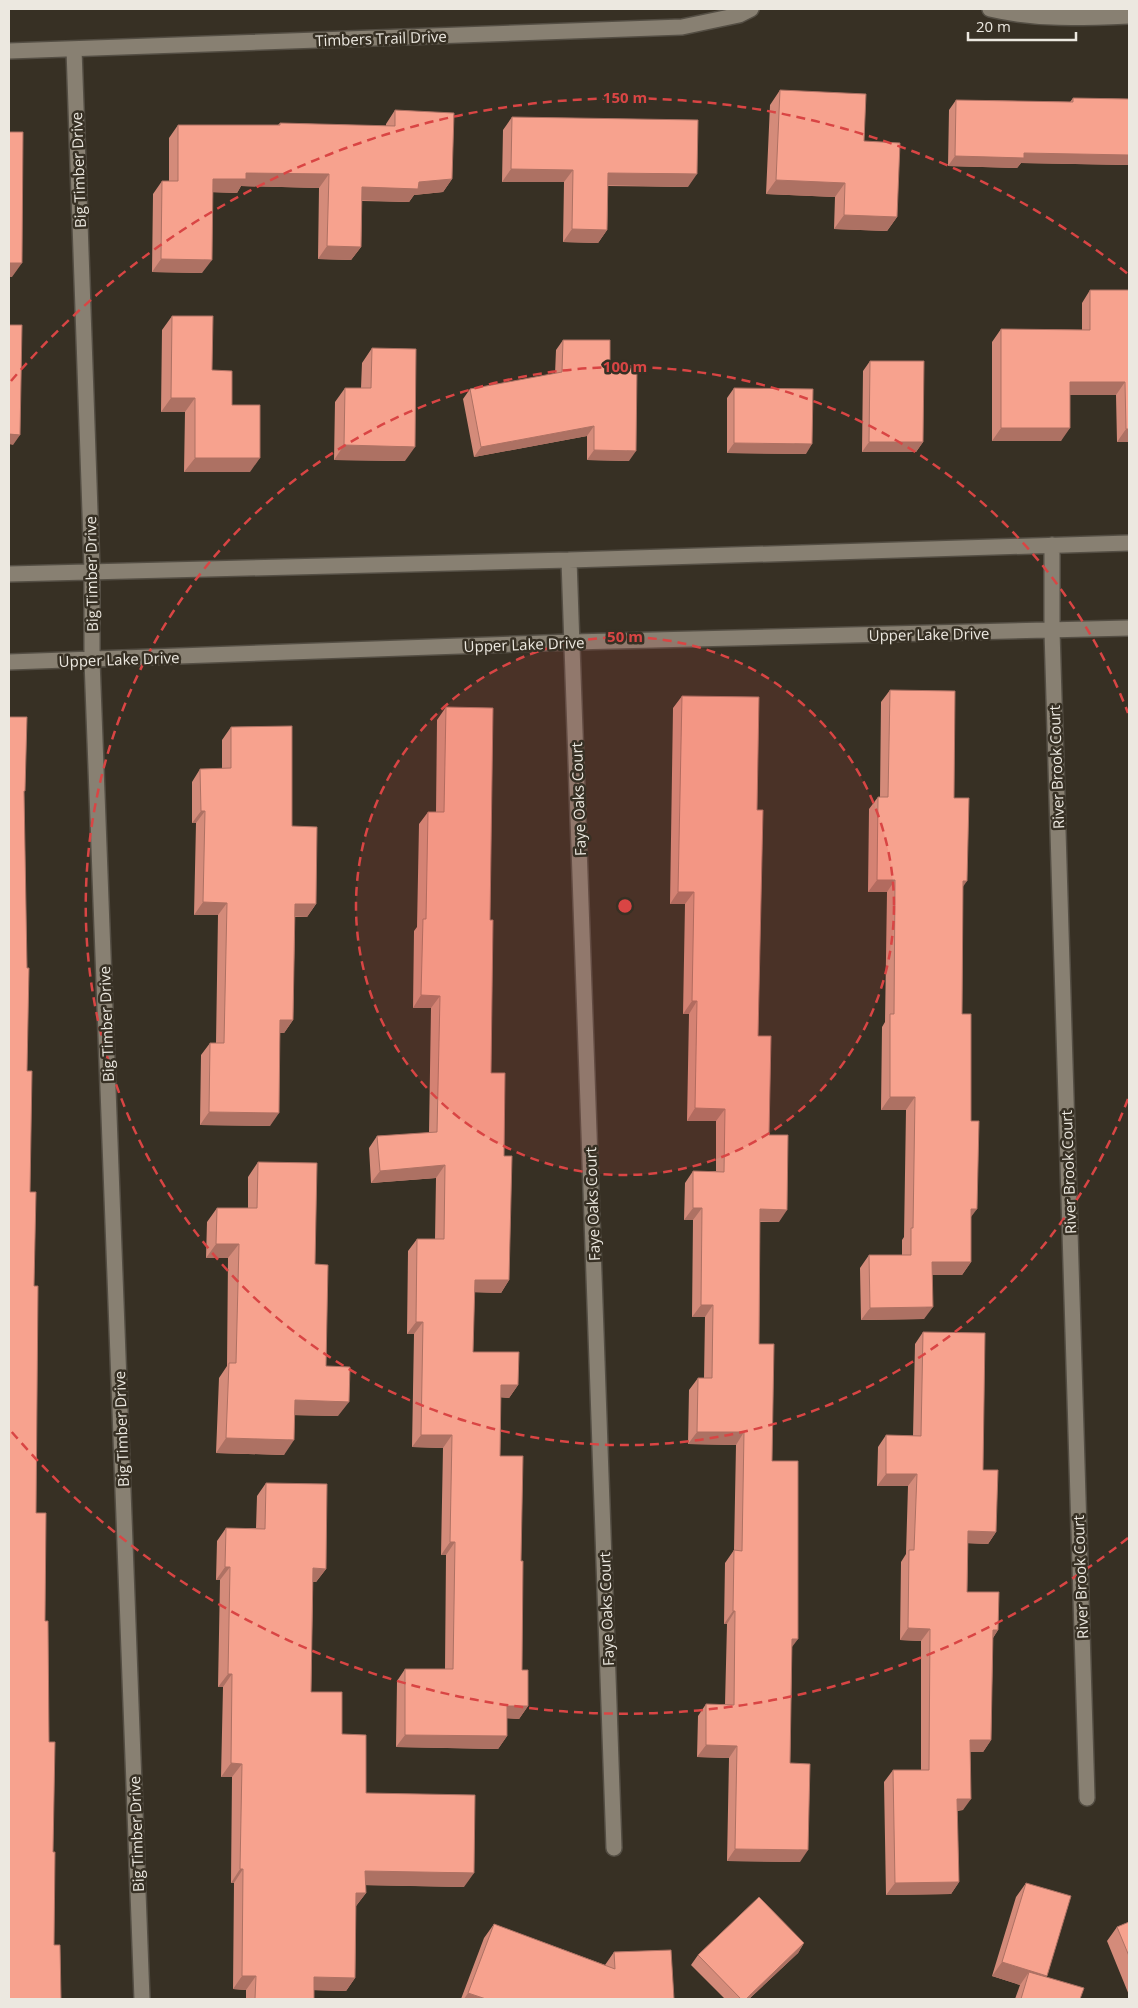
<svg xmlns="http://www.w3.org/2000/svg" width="1138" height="2008" font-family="'Open Sans',sans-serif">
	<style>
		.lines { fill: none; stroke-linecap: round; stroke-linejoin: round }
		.minor-casing { stroke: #544e44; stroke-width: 18 }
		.minor { stroke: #888072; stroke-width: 15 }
		.wall { fill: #d48b7a }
		.shaded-wall { fill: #ad7163 }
		.building { fill: #f7a28e; stroke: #ad7163 }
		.ring { fill: none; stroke: #d94544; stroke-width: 2.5; stroke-dasharray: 9 6 }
		.labels { text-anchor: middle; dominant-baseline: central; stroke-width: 5; stroke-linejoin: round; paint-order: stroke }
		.street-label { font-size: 15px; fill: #ece8e0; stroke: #373024 }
		.centre { fill: #d94544; stroke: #373024; stroke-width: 2.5 }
		.ring-label { font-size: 15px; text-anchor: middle; font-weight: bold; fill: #d94544; stroke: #373024; stroke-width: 5; stroke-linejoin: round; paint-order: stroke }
	</style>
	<rect width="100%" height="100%" fill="#373024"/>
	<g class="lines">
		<defs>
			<path id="minor" d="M990,9C1036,20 1082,18 1129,16
				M74,49L92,570V660L142,1999
				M9,51L682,27L739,15L751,9
				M1052,545V631L1087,1798
				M569,560L614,1848
				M9,574L569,560L1129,543
				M9,662L573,642L1129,628"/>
		</defs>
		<use href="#minor" class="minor-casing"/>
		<use href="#minor" class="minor"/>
	</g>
	<path class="wall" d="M780,90L864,141L897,217L887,231L834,229L835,197L766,194L770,105Z
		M1073,98L1129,99V165L1021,163L1017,168L948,166L949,110L956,100L1070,102Z
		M395,110L452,179L443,192L414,195L409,202L362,201L361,247L351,260L318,259L319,188L241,186L237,193L213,192L202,273L152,272L153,194L162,181H169V138L178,125H278L280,123L386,126V124Z
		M512,117L688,187L608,186L607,230L598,243L563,242L564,182H502L503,130Z
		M1090,290H1129V442H1117L1116,395H1070L1061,441H992V342L1001,329L1082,330V303Z
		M172,316L212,370L250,472H184L185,412H161L162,330Z
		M563,340L610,365L629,461L587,460V436L474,457L463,399L470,389L555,374L556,350Z
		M372,348L405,461L334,460L335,402L345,388H361L362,363Z
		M870,361L923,442L916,452H862L863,371Z
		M734,388L806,454L727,453V398Z
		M890,690L954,798L963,888L962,1014L971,1217V1262L962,1275H932L924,1319L861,1320L860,1268L869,1255H902V1240L904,1237L906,1110H881L882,1027L885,1022L887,892H868L869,809L878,797H880L881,702Z
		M682,696L757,810L758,1036L779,1222H760L759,1344L792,1647L790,1763L800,1862L727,1861L729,1758L697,1757L698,1716L706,1704H725L727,1624H724L725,1563L734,1550L736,1445L688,1444L689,1390L698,1378H704L705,1317H692L693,1220H684L685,1183L693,1171H716V1121H687L689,1014H683L685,904H670L673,708Z
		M446,707L490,920L491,1073L504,1156L509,1280L501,1293L474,1292L473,1352L518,1385L509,1398L501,1397L500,1456L521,1561L522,1670L528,1706L519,1719L507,1718V1736L498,1749L396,1747L397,1681L405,1669H445L446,1555H441L443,1448L412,1447L414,1334H407L408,1251L417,1239H435L436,1178L371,1183L369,1148L377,1136L429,1133L431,1008H413L414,931L417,927L419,824L428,812H436L437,720Z
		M231,727L292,826L316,904L307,917H295L293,1020L284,1033H280L270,1126L200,1125L201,1055L210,1043H216L218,915H194L196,823H192V782L200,769H222V740Z
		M258,1162L315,1264L326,1366L338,1416L295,1415L284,1455L216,1453L219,1378L227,1366L228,1258H206L207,1222L217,1208H248V1177Z
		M923,1332L983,1470L996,1532L988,1544L968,1543L967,1592L998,1630L993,1638L991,1740L983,1752H970L963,1810L957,1811L959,1882L951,1894L886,1895L884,1782L893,1770H921V1641L900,1640L901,1562L906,1554L908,1486H877L878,1447L886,1435L913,1436L915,1344Z
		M266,1483L326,1569L316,1582H313L311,1692L342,1734L366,1793L464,1887L366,1885V1893L356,1906L355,1978L346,1991L314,1990V1999H246V1990L233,1989L234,1883H231L232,1777H221L223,1687H218L220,1580H216L217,1541L226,1528H256L257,1496Z
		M1026,1883L1047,1976L1046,1977L1080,1999H1015L1020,1985L992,1976L1016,1897Z
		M1129,1922V1995L1107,1941L1117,1927Z
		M494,1924L605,1965L614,1952L674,1999H461L484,1938Z
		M804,1943L798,1953L749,1999H725L691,1965L698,1955Z"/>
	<path class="shaded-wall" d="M1024,153L1129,155V165L1021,163L1017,168L948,166L955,156Z
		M511,169L573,170L564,182H502Z
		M246,173L329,174L319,188L241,186L237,193L203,192L213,179Z
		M608,173L697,174L688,187L599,185Z
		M452,179L443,192L414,195L409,202L353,200L362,187Z
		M776,180L845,183L835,197L766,194Z
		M844,215L897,217L887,231L834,229Z
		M572,229L607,230L598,243L563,242Z
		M327,246L361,247L351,260L318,259Z
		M161,259L212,260L202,273L152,272Z
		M9,263H22L12,277H9Z
		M1070,382H1125L1116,395H1061Z
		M171,398H195L185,412H161Z
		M594,426L587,436L474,457L481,447Z
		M1001,428H1070L1061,441H992Z
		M1126,429H1129V442H1117Z
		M9,434L20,435L13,445L9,444Z
		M869,442H923L916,452H862Z
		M734,443L812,444L806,454L727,453Z
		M344,445L415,447L405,461L334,460Z
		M594,450L636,451L629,461L587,460Z
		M195,458H260L250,472H184Z
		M201,811H205L196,823H192Z
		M877,880H895L887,892H868Z
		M963,881H967L958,894Z
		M678,892H694L685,904H670Z
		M203,902L227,903L218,915H194Z
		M295,904H316L307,917L286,916Z
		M421,995L440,996L431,1008H413Z
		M692,1001H697L689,1014H683Z
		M280,1020H293L284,1033H271Z
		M890,1097H915L906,1110H881Z
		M695,1108L725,1109L716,1121H687Z
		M209,1112L279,1113L270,1126L200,1125Z
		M445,1165L436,1178L371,1183L380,1171Z
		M693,1208H702L693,1220H684Z
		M760,1209L787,1210L779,1222L751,1221Z
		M971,1209H977L968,1221Z
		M216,1244H239L228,1258H206Z
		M932,1262H971L962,1275H923Z
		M475,1280H509L501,1293L466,1292Z
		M701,1305H713L705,1317H692Z
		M933,1307L924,1319L861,1320L870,1308Z
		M416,1322H423L414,1334H407Z
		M501,1385H518L509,1398L493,1397Z
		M295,1400L349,1402L338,1416L285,1415Z
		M697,1432H744L736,1445L688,1444Z
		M421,1435H452L443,1448L412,1447Z
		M226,1438L294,1440L284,1455L216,1453Z
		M886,1474H917L908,1486H877Z
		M968,1531L996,1532L988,1544L960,1543Z
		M450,1542H455L446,1555H441Z
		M225,1567H230L220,1580H216Z
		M313,1568L326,1569L316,1582H304Z
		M733,1611H735L727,1624H724Z
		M908,1628L930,1629L921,1641L900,1640Z
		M993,1630H998L990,1642Z
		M792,1639H798L789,1651Z
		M228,1674H232L223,1687H218Z
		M507,1706H528L519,1719L498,1718Z
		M405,1735L507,1736L498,1749L396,1747Z
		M970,1740H991L983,1752H962Z
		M706,1745L737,1746L729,1758L697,1757Z
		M231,1763L242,1764L232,1777H221Z
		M957,1799H971L963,1810L949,1811Z
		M735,1849L808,1850L800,1862L727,1861Z
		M240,1869H243L234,1883H231Z
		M365,1871L474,1873L464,1887L356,1885Z
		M959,1882L951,1894L886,1895L895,1883Z
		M356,1893H366L356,1906L346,1907Z
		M804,1943L798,1953L749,1999H746Z
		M1002,1962L1047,1976L1037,1990L1029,1972L1020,1985L992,1976Z
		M242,1976H256L246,1990L233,1989Z
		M314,1977L355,1978L346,1991L305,1990Z
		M468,1993L486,1999H464Z"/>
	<path class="building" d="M780,90L866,94L864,141L900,143L897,217L844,215L845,183L776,180Z
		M1073,98L1129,99V155L1024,153V158L955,156L956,100L1073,102Z
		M395,110L454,113L452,179L419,182L418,189L362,187L361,247L327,246L329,174L246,173V179H213L212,260L161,259L162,181H178V125H280V123L395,126Z
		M512,117L698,120L697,174L608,173L607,230L572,229L573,170L511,169Z
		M9,132H23L22,263H9Z
		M1090,290H1129V429H1126L1125,382H1070V428H1001V329L1090,330Z
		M172,316H213L212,370L232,371V405H260V458H195V398H171Z
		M9,325H22L20,435L9,434Z
		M563,340H610V365L637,366L636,451L594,450V426L481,447L470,389L562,372Z
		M372,348L416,349L415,447L344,445L345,388H371Z
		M870,361H924L923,442H869Z
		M734,388L813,389L812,444L734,443Z
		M890,690L955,691L954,798H969L967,881H963L962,1014H971V1121H979L977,1209H971V1262H932L933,1307L870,1308L869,1255H911V1228H913L915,1097H890V1014H894L895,880H877L878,797H888Z
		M682,696L759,697L757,810H763L758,1036H771L769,1135H788L787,1210L760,1209L759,1344H774L772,1461H798V1639H792L790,1763L810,1764L808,1850L735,1849L737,1746L706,1745V1704L734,1705L735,1611H733L734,1550L742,1551L744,1432H697L698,1378H712L713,1305H701L702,1208H693V1171L724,1172L725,1109L695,1108L697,1001H692L694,892H678Z
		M446,707L493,708L490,920H493L491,1073H505L504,1156H512L509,1280H475L473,1352H519L518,1385H501L500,1456H523L521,1561H523L522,1670H528V1706H507V1736L405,1735V1669H453L455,1542H450L452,1435H421L423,1322H416L417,1239H444L445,1165L380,1171L377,1136L437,1132L440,996L421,995L423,919H426L428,812H444Z
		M9,717H27L25,791H24L27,968H29L27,1071H32L30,1192H36L34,1286H38L36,1513H46L45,1621H48L49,1742H55L53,1852H55L54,1945H60L61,1999H9Z
		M292,726V826L317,827L316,904H295L293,1020H280L279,1113L209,1112L210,1043H224L227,903L203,902L205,811H201L200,769L231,768V727Z
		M258,1162L317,1163L315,1264L328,1265L326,1366L350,1367L349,1402L295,1400L294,1440L226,1438L229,1363H236L239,1244H216L217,1208H257Z
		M923,1332L985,1333L983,1470H998L996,1532L968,1531L967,1592H999L998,1630H993L991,1740H970L971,1799H957L959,1882L895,1883L893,1770H929L930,1629L908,1628L909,1550H914L917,1474H886V1435L921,1436Z
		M266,1483L327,1484L326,1569L313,1568L311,1692H342V1734L366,1735V1793L475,1795L474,1873L365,1871L366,1893H356L355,1978L314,1977V1999H255L256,1976H242L243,1869H240L242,1764L231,1763L232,1674H228L230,1567H225L226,1528L265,1529Z
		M1026,1883L1071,1896L1047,1976L1002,1962Z
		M759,1897L804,1943L746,1999H741L698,1955Z
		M1129,1922V1956L1117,1927Z
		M494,1924L615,1969L614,1952L671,1950L674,1999H486L468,1993Z
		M1029,1972L1084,1988L1080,1999H1021Z"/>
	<circle cx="625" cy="906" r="269" fill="#d94544" fill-opacity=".12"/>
	<g class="ring">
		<circle cx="625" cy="906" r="269"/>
		<path d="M1128 1099A539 539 0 1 1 1128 713"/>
		<path d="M1128 1538A808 808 0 0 1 11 1431M11 381A808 808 0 0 1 1128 274"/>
	</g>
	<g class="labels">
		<g class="street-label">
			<text transform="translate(381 38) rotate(-2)">Timbers Trail Drive</text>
			<text transform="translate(78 170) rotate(-92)">Big Timber Drive</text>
			<text transform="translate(91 574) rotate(-91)">Big Timber Drive</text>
			<text transform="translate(929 634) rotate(-1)">Upper Lake Drive</text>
			<text transform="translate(524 644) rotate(-2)">Upper Lake Drive</text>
			<text transform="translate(119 659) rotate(-2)">Upper Lake Drive</text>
			<text transform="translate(1056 767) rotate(-92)">River Brook Court</text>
			<text transform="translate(578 799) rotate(-92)">Faye Oaks Court</text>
			<text transform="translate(106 1024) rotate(-92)">Big Timber Drive</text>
			<text transform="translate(1068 1172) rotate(-92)">River Brook Court</text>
			<text transform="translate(592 1204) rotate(-92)">Faye Oaks Court</text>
			<text transform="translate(121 1429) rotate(-92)">Big Timber Drive</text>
			<text transform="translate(1080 1577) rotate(-92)">River Brook Court</text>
			<text transform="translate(606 1609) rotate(-92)">Faye Oaks Court</text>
			<text transform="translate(136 1834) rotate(-92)">Big Timber Drive</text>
		</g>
	</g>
	<circle cx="625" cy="906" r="8" class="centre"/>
	<g class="ring-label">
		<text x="625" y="103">150 m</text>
		<text x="625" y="372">100 m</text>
		<text x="625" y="642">50 m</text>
	</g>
	<rect width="1138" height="2008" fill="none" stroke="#ece8e0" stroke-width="20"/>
	<path d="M968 32v8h108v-8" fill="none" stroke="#ece8e0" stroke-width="2.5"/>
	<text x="976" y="32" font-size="15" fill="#ece8e0" stroke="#373024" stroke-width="4" paint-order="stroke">20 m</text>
</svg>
